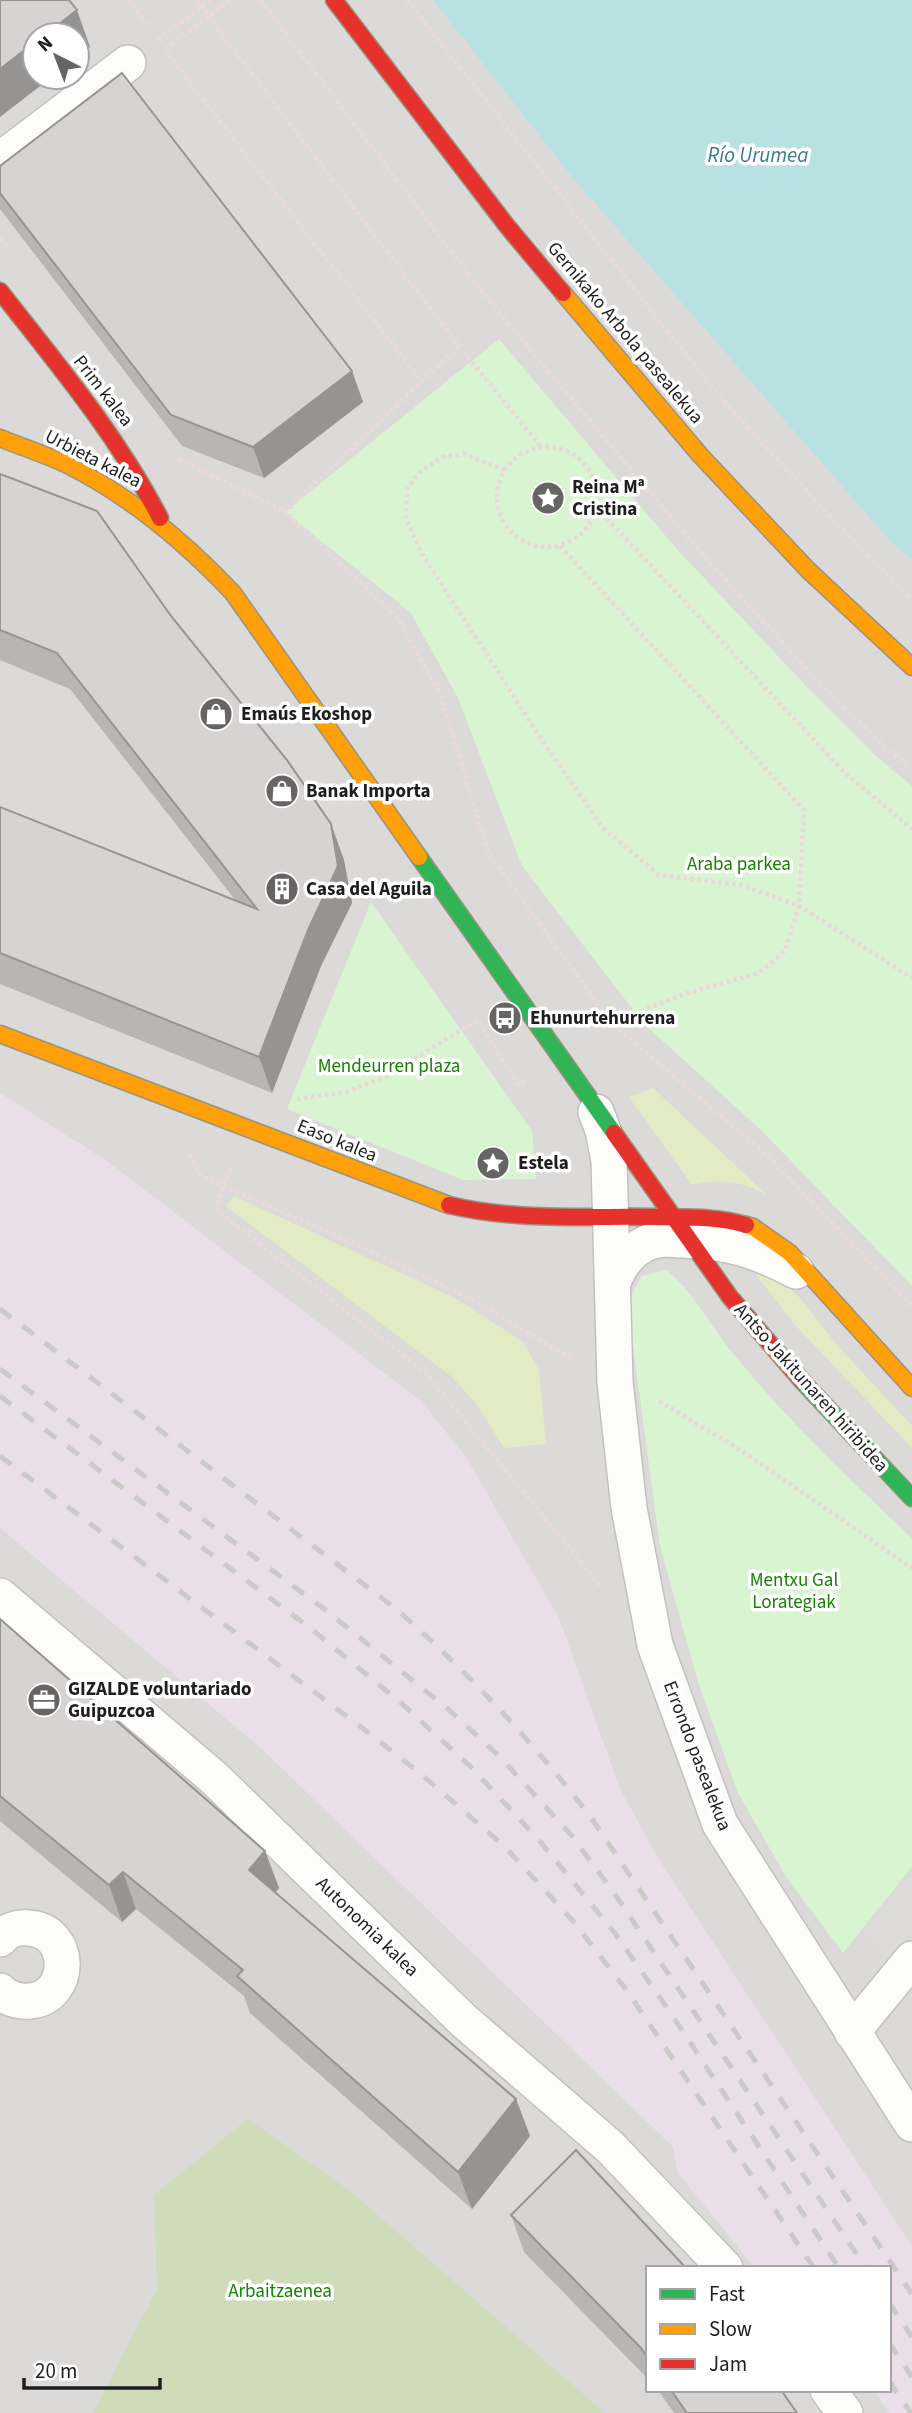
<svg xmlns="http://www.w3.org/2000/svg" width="912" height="2413" font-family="'Source Sans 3',sans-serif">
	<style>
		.residential { fill: #dcdad8; fill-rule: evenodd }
		.industrial { fill: #eadee8 }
		.grass { fill: #e2ebc4 }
		.forest { fill: #cedcba }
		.park { fill: #d9f4d0 }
		.parking { fill: #dddbda }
		.water { fill: #b8e2e1 }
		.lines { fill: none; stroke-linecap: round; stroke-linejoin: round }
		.street-casing { stroke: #c2c1bf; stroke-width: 38 }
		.fast-casing { stroke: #98947e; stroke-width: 19 }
		.slow-casing { stroke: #98947e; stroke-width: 19 }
		.jam-casing { stroke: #98947e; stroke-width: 19 }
		.path { stroke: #ebd8da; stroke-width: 4.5; stroke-dasharray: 3.5 3.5; stroke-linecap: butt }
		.street { stroke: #fcfcfb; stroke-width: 35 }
		.fast { stroke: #30b455; stroke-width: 16 }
		.slow { stroke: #ff9f0a; stroke-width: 16 }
		.jam { stroke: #e5322d; stroke-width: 16 }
		.rail { stroke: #cacac9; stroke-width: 5; stroke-dasharray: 14 14; stroke-linecap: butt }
		.wall { fill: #b9b5b5 }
		.shaded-wall { fill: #969493 }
		.building { fill: #d7d3d2; stroke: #969493; stroke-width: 2 }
		.labels { text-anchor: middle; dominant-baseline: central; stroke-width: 7; stroke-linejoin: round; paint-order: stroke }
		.street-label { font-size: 19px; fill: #1e1e1e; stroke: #fff }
		.poi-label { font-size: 19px; font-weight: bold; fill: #1e1e1e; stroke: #fff; text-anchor: start }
		.park-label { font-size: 19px; fill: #198206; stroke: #fff }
		.water-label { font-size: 21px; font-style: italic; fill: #3b7b92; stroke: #fff }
	</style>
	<rect width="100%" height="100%" fill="#edeae7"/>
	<path class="residential" d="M0,0H912V2413H0ZM35,35H77V77H35ZM648,2268H889V2390H648Z"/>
	<path class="industrial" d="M0,1093L107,1161L421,1401L466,1457L559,1618L620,1789L658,1858L912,2246V2413H889L874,2390H889V2268H755L678,2173L673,2147L262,1749L0,1528Z"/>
	<path class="grass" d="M653,1088L767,1195C739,1181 723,1178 692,1185L629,1097Z
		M234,1196L457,1299L523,1342L539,1370L546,1444L504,1448L476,1403L452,1377L226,1206Z
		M744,1259L776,1275L800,1298L836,1344L912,1426V1448L794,1324Z"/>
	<path class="forest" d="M248,2119L349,2190L605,2413H93L157,2289L154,2195Z"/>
	<path class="park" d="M499,339L675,547L807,687L877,757L912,786V1286L761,1130L645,1025L522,866L458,698L411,613L285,512Z
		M371,902L532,1131L536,1179L463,1180L287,1109Z
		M666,1270C696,1294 711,1328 736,1357C789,1422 851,1481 912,1538V1867L843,1953L786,1877L738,1793L698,1682L660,1546L627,1303L642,1276Z"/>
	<path class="parking" d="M912,1867V1999L862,1930Z"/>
	<path class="water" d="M433,0H912V560L891,542L572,177Z"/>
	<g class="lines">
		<defs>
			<path id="street" d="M0,160L128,63
				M596,1112L603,1130L609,1161L615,1382L629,1508L655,1645L720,1824L912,2124
				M613,1282C619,1267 627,1253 643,1245C655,1238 667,1239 681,1240C726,1241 756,1250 796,1271
				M0,1596L213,1777L463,2020L610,2147L725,2268
				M0,1939C7,1930 18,1927 29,1928C73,1931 73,1997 30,2001C18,2002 8,1999 0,1991
				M852,2032L912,1959
				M828,2390L845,2413"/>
			<path id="fast" d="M419,857L614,1133
				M802,1381L912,1498"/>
			<path id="slow" d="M563,293L700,455L808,570L912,667
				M0,438C22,447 44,454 66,464C130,496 184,541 233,593L419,857
				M0,1034L449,1205
				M746,1225L753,1227L790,1253L912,1388"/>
			<path id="jam" d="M334,0L507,226L563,293
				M0,291C57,364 117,435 160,518
				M614,1133L730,1297L802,1381
				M449,1205C515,1221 586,1216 654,1217C685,1218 716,1216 746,1225"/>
		</defs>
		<use href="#street" class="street-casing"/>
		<use href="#fast" class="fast-casing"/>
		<use href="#slow" class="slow-casing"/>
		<use href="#jam" class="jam-casing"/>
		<path class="path" d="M128,0L148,27
			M196,0L459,346L542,448
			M260,0L476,284L688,538L815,679L885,747L912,769
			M407,0L713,389L835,522L912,600
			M158,40L210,0
			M166,49L230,0
			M168,54L421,381
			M0,238L9,250
			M459,346L285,512L397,617L440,693L488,852L611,1023L766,1154L912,1306
			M497 497a50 50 0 1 1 100 0a50 50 0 1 1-100 0Z
			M179,459L285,512
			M505,470L464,454L442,457L420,472L407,489L406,519L422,554L536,731L602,827L659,875L742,885L799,906L912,978
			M597,508L846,774L912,829
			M560,546L804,810L799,906L785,951L759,973L684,994L611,1023L595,1034
			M297,1099L346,1092L387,1076L477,1020L519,1085L526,1080
			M190,1154L201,1176L353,1243L468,1297L572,1359
			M231,1168L223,1186L217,1211L426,1373L601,1587
			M659,1401L742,1451L912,1568"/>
		<use href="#street" class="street"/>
		<use href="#fast" class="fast"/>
		<use href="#slow" class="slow"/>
		<use href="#jam" class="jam"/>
		<path class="rail" d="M0,1309L395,1608C467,1671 531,1740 590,1816L912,2294
			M0,1369L323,1608L448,1709L499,1756L573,1837L616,1896L866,2268
			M0,1396L310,1628L400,1702L471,1767L538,1839L614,1932L674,2018L839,2268
			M0,1456L361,1727L421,1774L505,1847L573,1921L625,1988L814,2268
			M889,2303L912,2337
			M889,2343L912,2377
			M889,2381L911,2413"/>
	</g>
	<path class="wall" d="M0,166L352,371L363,402L264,478L182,446L0,209Z
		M0,474L171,616L331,824L344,860L352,903L321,966L272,1093L0,984V807L236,901L70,689L0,660Z
		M0,1619L265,1851L279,1888L275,1892L516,2099L530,2136L472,2209L250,2013L244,1996L136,1909L122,1922L0,1821Z
		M511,2215L648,2268V2379L524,2252Z
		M658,2390H781L797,2413H674Z"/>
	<path class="shaded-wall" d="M77,10L90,47L77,58V35H45Z
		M35,42V77H52L0,117V69Z
		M352,371L363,402L264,478L253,447Z
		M331,824L344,860L352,903L321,966L272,1093L259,1057Z
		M265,1851L279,1888L263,1907L249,1870Z
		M123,1872L136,1909L122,1922L109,1885Z
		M516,2099L530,2136L472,2209L458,2172Z"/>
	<path class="building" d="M0,0H69L77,10L45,35H35V42L0,69Z
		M122,73L352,371L253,447L171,415L0,193V166Z
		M0,474L97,511L171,616L287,760L331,824L338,866L308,930L259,1057L0,953V807L257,909L57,653L0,630Z
		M0,1619L265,1851L249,1870L516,2099L458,2172L237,1976L243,1970L123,1872L109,1885L0,1796Z
		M576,2150L686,2268H648V2358L641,2348L511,2215Z
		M671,2390H781L797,2413H687Z"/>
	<defs>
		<symbol id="sight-disc" viewBox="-11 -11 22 22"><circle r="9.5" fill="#666564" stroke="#fff"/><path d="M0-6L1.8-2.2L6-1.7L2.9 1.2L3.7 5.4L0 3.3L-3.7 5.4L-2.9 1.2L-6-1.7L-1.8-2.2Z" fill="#fff"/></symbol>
		<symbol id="shop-disc" viewBox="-11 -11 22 22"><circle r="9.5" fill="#666564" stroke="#fff"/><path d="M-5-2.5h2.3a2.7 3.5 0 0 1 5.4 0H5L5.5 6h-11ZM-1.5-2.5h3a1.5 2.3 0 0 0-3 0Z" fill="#fff"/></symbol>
		<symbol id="building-disc" viewBox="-11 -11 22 22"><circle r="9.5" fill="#666564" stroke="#fff"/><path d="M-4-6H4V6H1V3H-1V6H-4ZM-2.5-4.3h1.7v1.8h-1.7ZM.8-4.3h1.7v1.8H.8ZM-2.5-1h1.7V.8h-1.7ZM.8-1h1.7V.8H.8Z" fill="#fff"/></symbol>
		<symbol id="bus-disc" viewBox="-11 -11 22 22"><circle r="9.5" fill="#666564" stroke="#fff"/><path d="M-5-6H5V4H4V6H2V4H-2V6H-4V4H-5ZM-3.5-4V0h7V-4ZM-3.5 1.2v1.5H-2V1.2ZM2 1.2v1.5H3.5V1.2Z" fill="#fff"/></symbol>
		<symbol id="office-disc" viewBox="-11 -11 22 22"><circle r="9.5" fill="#666564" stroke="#fff"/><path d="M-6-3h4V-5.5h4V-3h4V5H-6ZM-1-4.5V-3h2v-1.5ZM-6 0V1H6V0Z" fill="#fff"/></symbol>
	</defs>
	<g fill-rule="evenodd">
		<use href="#sight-disc" x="529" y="479" width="38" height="38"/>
		<use href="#shop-disc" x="197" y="695" width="38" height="38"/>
		<use href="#shop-disc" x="263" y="772" width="38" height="38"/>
		<use href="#building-disc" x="263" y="870" width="38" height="38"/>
		<use href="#bus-disc" x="486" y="999" width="38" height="38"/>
		<use href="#sight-disc" x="474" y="1144" width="38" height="38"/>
		<use href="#office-disc" x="25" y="1681" width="38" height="38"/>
	</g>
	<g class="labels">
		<g class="street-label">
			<text transform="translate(625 333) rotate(50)">Gernikako Arbola pasealekua</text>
			<text transform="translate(103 391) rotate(52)">Prim kalea</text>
			<text transform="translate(93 459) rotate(27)">Urbieta kalea</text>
			<text transform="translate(337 1141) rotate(22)">Easo kalea</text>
			<text transform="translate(811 1388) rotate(48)">Antso Jakitunaren hiribidea</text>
			<text transform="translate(697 1756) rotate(69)">Errondo pasealekua</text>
			<text transform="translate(367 1927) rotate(44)">Autonomia kalea</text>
		</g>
		<g class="poi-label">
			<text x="572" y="487">Reina Mª<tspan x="572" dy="22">Cristina</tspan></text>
			<text x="241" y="714">Emaús Ekoshop</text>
			<text x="306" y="791">Banak Importa</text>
			<text x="306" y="889">Casa del Aguila</text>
			<text x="530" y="1018">Ehunurtehurrena</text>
			<text x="518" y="1163">Estela</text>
			<text x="68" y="1689">GIZALDE voluntariado<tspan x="68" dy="22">Guipuzcoa</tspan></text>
		</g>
		<g class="park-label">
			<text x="739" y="864">Araba parkea</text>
			<text x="389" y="1066">Mendeurren plaza</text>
			<text x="794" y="1580">Mentxu Gal<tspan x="794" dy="22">Lorategiak</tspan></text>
			<text x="280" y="2291">Arbaitzaenea</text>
		</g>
		<g class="water-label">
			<text x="758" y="155">Río Urumea</text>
		</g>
	</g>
	<rect x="646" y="2266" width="245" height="126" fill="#ffffff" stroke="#a5a5a5" stroke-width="2"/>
	<rect x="660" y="2289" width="35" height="10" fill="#30b455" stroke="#a5a5a5" stroke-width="2"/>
	<text x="709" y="2301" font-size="21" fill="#1e1e1e">Fast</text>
	<rect x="660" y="2324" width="35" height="10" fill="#ff9f0a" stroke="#a5a5a5" stroke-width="2"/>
	<text x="709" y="2336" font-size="21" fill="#1e1e1e">Slow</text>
	<rect x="660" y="2359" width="35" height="10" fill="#e5322d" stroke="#a5a5a5" stroke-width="2"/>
	<text x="709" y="2371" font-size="21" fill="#1e1e1e">Jam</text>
	<g transform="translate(56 56) rotate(318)"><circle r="33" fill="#ffffff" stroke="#a5a5a5" stroke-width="2"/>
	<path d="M0-5L12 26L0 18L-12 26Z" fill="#666564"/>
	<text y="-10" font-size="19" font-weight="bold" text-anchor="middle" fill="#1e1e1e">N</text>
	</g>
	<path d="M24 2378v10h136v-10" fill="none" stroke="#1e1e1e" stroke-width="3.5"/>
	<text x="35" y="2378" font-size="21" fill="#1e1e1e" stroke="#ffffff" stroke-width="5" paint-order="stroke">20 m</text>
</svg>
